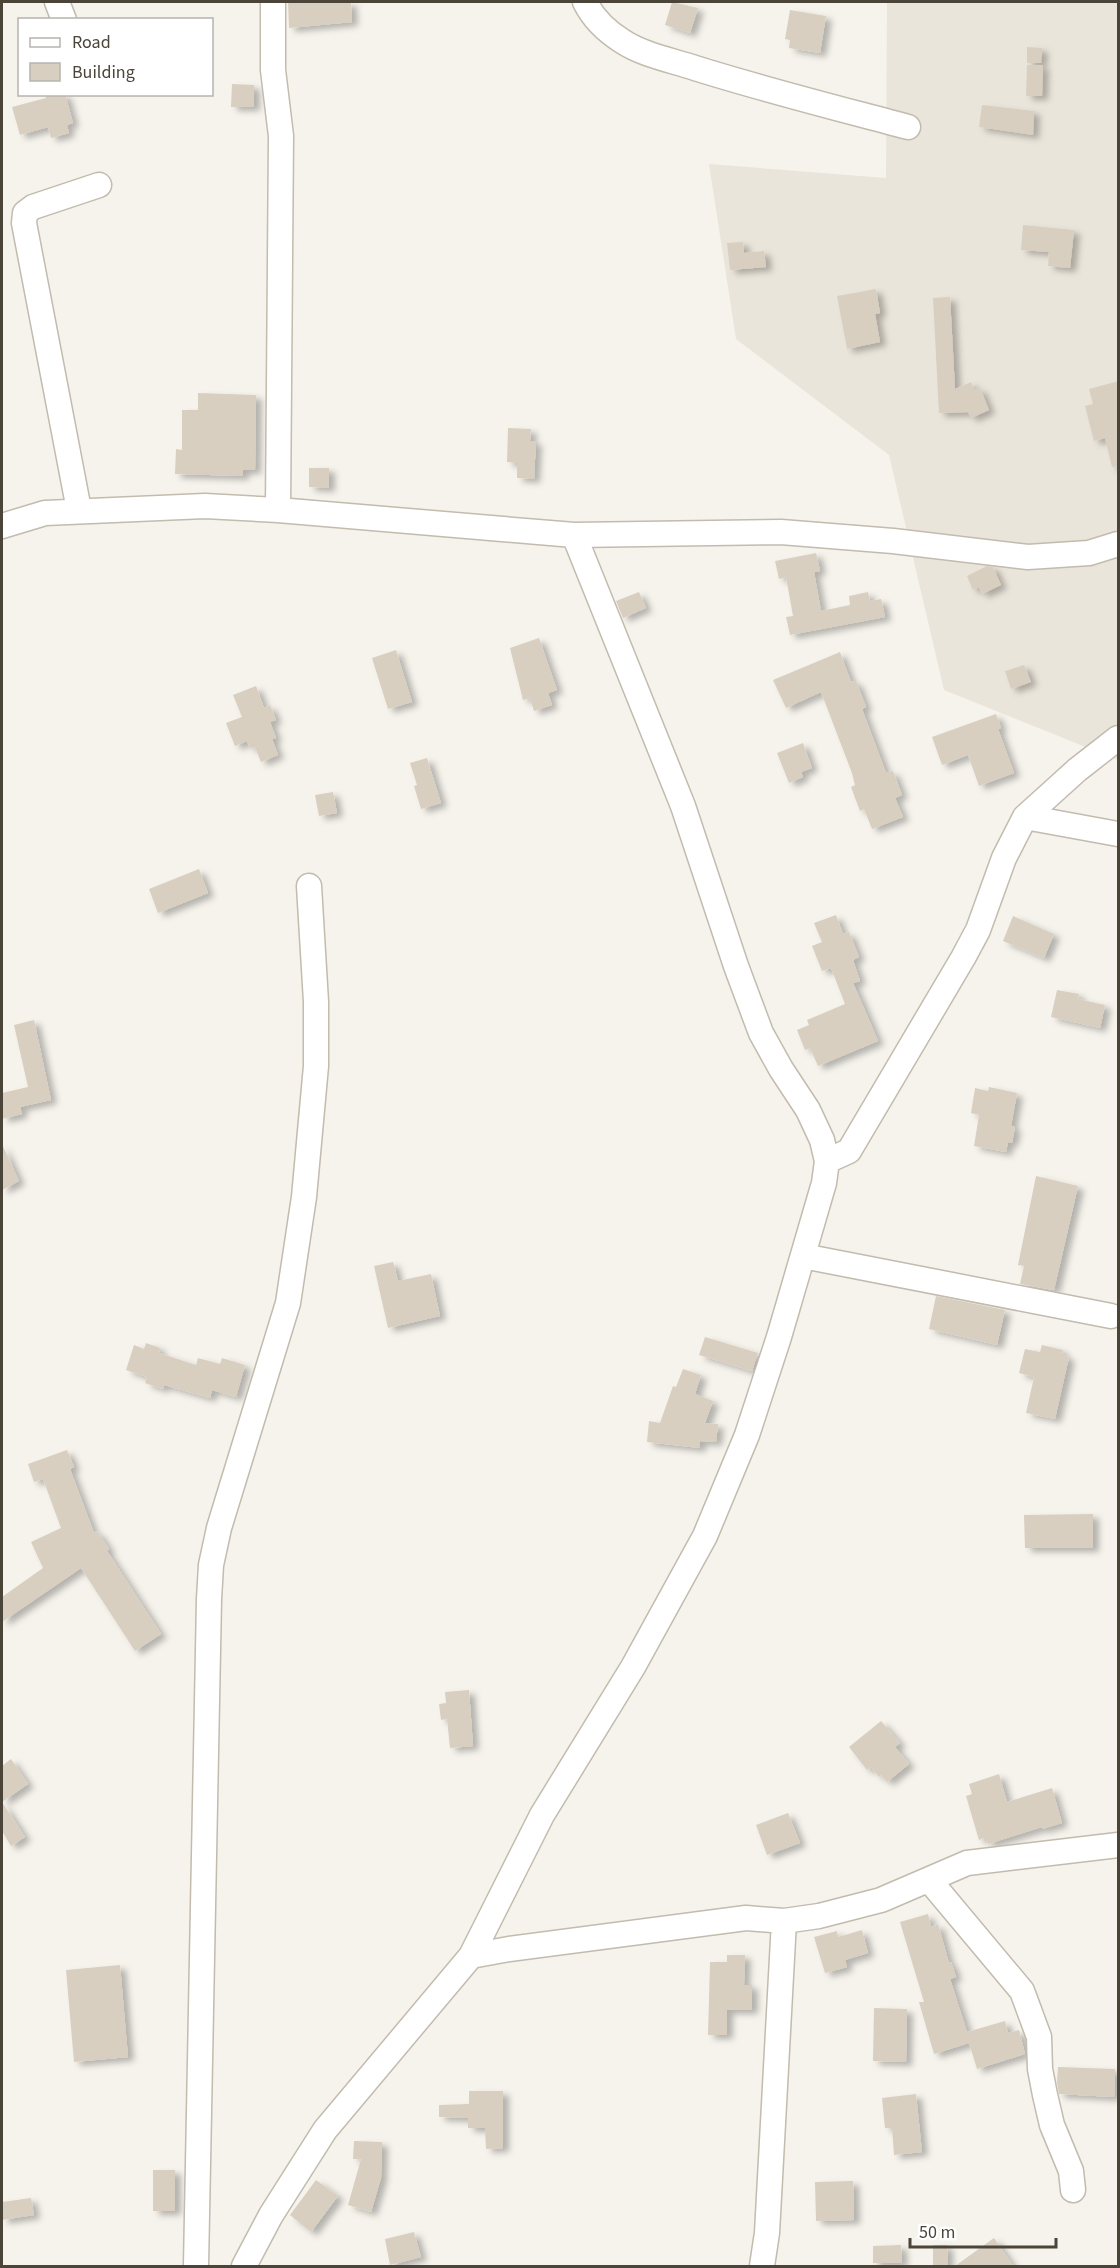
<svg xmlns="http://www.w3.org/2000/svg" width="1120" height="2268" font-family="'Source Sans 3',sans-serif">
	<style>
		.residential { fill: #eae5da }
		.building { fill: #d8cfc1; filter: url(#shadow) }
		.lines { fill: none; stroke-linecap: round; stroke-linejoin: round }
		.minor-casing { stroke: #c2bbae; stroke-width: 27 }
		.minor { stroke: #fff; stroke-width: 24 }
	</style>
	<defs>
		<filter id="shadow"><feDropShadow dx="6" dy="4" stdDeviation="3" flood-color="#0004"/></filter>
	</defs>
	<rect width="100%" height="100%" fill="#f6f3ec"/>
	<path class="residential" d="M887,2H1118V760L944,690L889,455L736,339L709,164L886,178Z"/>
	<path class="building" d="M288,2H351L352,22L289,28Z
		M672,2L698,8L690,33L665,25Z
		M790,10L826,16L820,53L789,48L790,40L785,39Z
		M1027,47L1042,48L1041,63H1027Z
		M1027,65H1043L1042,96H1026Z
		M232,84L254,85V107H231Z
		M45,94H65L73,123L67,125L69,133L51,138L48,127L20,135L12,107L46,98Z
		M982,105L1034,111L1033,135L979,127Z
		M1023,225L1074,230L1070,268L1048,266L1049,252L1021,250Z
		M743,242L744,253L764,251L766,267L730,270L727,243Z
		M876,289L880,313L875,314L880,342L847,349L837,296Z
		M950,297L955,389L971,382L974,390L980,388L989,410L971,418L968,412L939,413L933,298Z
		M1119,381V466L1112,467L1105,438L1094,441L1085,406L1093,404L1089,389Z
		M198,393L256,395L255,470H243V476L175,474L176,449L182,450V410H198Z
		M508,428L531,429L530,441H536L534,479L517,478V463L507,462Z
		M309,468H329V488L309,487Z
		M816,553L820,571L814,572L821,611L850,605L849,596L868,592L870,601L881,599L885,617L790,635L786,617L793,616L786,577L779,579L775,561Z
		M987,566L993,567L1001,585L982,594L979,587L973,590L967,576Z
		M639,592L646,608L623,618L616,601Z
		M539,638L557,690L548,693L552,705L534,711L530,698L523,700L510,648Z
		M396,650L412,702L388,709L372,658Z
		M840,652L851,682L856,681L866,707L862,709L886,773L893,771L902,795L895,798L903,817L872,829L864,809L860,811L851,787L855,785L852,773L821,692L786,708L773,680Z
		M1024,665L1031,682L1011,689L1005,671Z
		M256,686L264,708L270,705L276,720L270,722L276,738L272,739L278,755L261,762L255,747L250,748L247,741L235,746L226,723L242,717L233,695Z
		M996,714L1001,728L998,729L1014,773L979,786L968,755L942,765L932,737Z
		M803,743L812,768L801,772L803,777L789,783L777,753Z
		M427,758L441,803L421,809L414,786L417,785L410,763Z
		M333,792L337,813L319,816L315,795Z
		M199,869L208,893L158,913L149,889Z
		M836,915L843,934L849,932L859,957L853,960L860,981L853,983L878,1041L818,1066L810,1048L805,1050L797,1030L809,1025L807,1020L845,1004L831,968L822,971L812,946L822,942L814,923Z
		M1013,916L1054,934L1044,958L1003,941Z
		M1057,990L1079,994L1078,999L1105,1005L1100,1028L1051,1017Z
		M34,1020L51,1100L20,1107L22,1114L2,1119V1093L28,1087L14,1025Z
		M989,1087L1017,1093L1011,1126L1015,1127L1012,1143L1008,1142L1006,1152L974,1146L979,1115L971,1113L975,1088L988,1091Z
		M2,1144L19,1181L2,1190Z
		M1036,1176L1078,1186L1054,1290L1020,1284L1024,1266L1018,1265Z
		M393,1262L398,1281L431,1274L440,1316L388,1328L374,1266Z
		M936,1296L1005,1310L997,1345L929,1329Z
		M705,1337L758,1353L752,1371L699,1355Z
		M146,1343L160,1348L159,1353L196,1365L198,1358L220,1364L222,1358L245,1365L236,1397L212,1390L210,1398L164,1385L163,1389L145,1383L147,1377L126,1370L134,1345L144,1349Z
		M1042,1345L1063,1350L1062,1355L1069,1357L1055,1419L1026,1413L1034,1377L1019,1373L1025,1349L1040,1352Z
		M683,1369L701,1375L695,1394L713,1401L705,1423L718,1424L716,1442L700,1441V1448L647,1442L649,1421L660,1423L673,1386L676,1387Z
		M67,1450L74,1467L70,1469L94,1533L97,1531L109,1549L107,1551L161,1634L135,1651L81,1568L2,1622V1597L43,1568L31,1542L61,1528L43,1479L34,1482L28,1464Z
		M1093,1514V1548H1025L1024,1515Z
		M469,1690L473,1746L450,1748L447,1719L441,1720L439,1704L446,1703L445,1692Z
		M881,1721L900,1743L895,1747L909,1764L887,1782L881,1775L879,1777L871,1767L867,1770L849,1747Z
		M11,1759L28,1784L2,1802L25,1837L11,1846L2,1831V1766Z
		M999,1774L1007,1802L1052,1788L1062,1823L1042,1829V1827L988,1844L986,1837L979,1840L966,1796L972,1794L969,1784Z
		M788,1813L800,1843L767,1855L756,1825Z
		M928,1914L931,1927L938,1924L949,1963L951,1962L956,1977L950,1979L967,2032L1005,2021L1008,2033L1019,2030L1025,2054L977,2069L969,2043L934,2054L919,2002H924L900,1922Z
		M862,1930L868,1953L845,1960L847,1967L825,1973L814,1937L837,1931L838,1937Z
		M727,1955H745L744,1985H752V2010H727V2035H708L710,1962H727Z
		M120,1965L128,2057L74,2062L66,1970Z
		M874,2008L907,2009L906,2062L873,2061Z
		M1058,2067L1115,2069L1114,2097L1059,2094L1057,2082Z
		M469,2091H503V2148L486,2149L485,2128H468V2118L439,2117V2105L469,2104Z
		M916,2094L922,2152L894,2155L892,2128H885L882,2098Z
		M354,2141L382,2142L381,2178L371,2212L348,2205L361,2159H353Z
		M153,2170H175V2211H153Z
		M316,2180L338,2196L311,2232L290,2215Z
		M853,2181L854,2220L816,2221L815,2182Z
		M31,2198L34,2215L2,2220V2202Z
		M414,2232L421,2257L390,2265L385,2239Z
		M994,2238L1013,2266H955Z
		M901,2245L902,2263H873V2246Z
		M933,2245H947L948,2266H933Z"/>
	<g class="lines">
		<defs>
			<path id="minor" d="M57,2L64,20
				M273,2V70L281,136L278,510
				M585,2C593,18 606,31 622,41C643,55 671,60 695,68C765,90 837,108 908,127
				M79,510L24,223L25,213L33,207L99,185
				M2,526L45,513L205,506L278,510L574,535L781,532L893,541L1028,557L1089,553L1118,544
				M1025,817L1118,834
				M827,1161L849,1151L963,958L978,930L1004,858L1025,817L1077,770L1118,738
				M803,1256L1111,1316
				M930,1881L1022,1991L1039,2037L1040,2069L1045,2095L1052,2125L1071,2171L1073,2190
				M471,1956L542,1815L633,1667L705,1536L747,1435L779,1337L824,1183L827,1161L822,1140L808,1110L781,1069L761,1033L736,966L683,806L574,535
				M196,2266L209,1599L211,1565L219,1528L288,1303L304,1197L316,1066V1002L309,886
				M244,2266L271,2215L325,2130L471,1956L509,1949L746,1918L784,1921L819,1916L881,1900L967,1863L1118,1845
				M762,2266L767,2233L784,1921"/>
		</defs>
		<use href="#minor" class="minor-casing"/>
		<use href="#minor" class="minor"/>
	</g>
	<rect width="1120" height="2268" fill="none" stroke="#4b4439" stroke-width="6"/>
	<rect x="18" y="18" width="195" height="78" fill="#ffffff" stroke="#b7b4b0" stroke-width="1.5"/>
	<rect x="30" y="38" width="30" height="9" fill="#ffffff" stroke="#b7b4b0" stroke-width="1.5"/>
	<text x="72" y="48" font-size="18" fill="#4b4439">Road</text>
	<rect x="30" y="63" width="30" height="18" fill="#d8cfc1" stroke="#b7b4b0" stroke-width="1.5"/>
	<text x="72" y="78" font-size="18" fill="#4b4439">Building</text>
	<path d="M910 2238v9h146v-9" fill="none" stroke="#4b4439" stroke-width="3"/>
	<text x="919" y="2238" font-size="18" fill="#4b4439" stroke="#ffffff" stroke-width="4.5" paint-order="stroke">50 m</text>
</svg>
